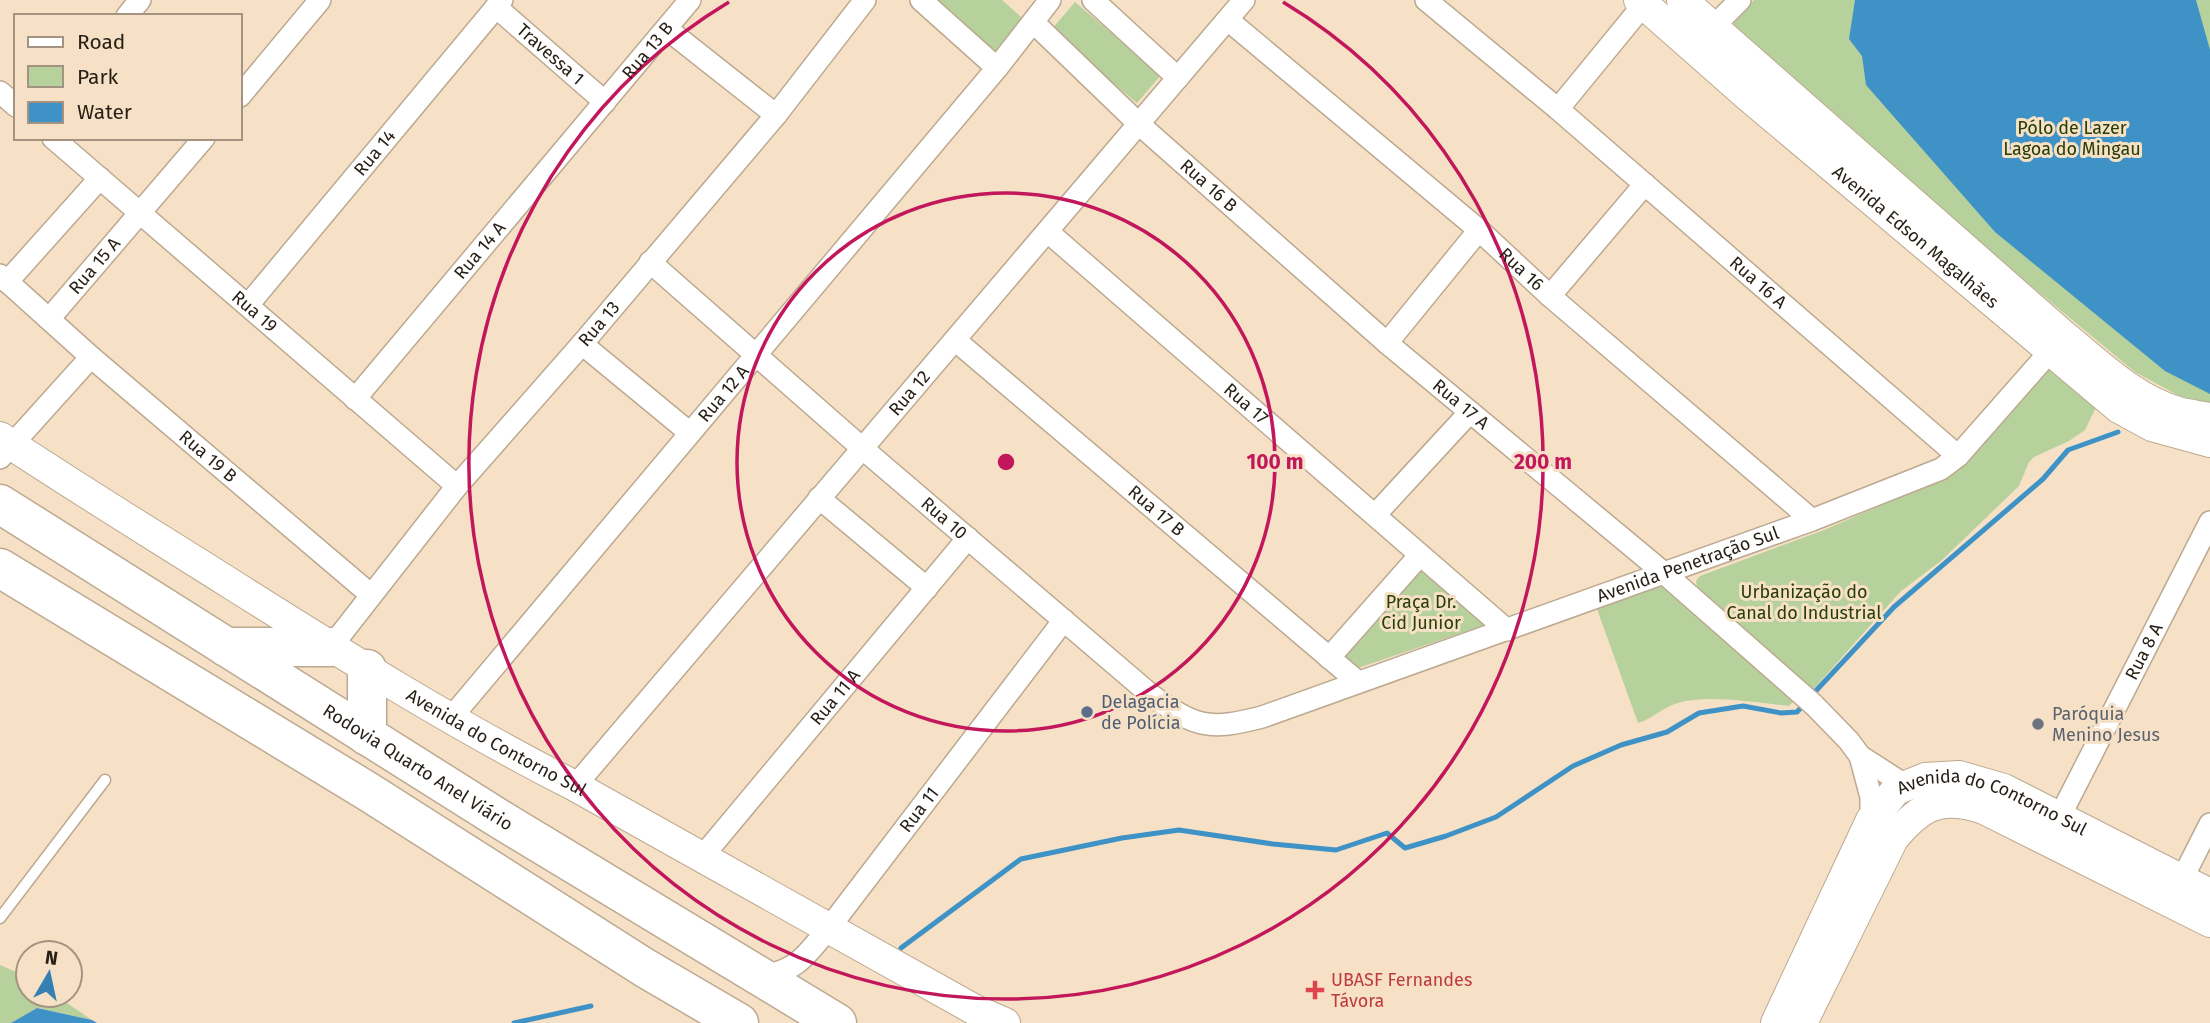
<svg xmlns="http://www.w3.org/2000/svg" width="2210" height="1023" font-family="'Fira Sans',sans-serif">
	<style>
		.green { fill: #b6d19b }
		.water { fill: #3f92c6 }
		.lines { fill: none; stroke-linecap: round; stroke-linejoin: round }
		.stream { stroke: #3f92c6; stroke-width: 5 }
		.lane-casing { stroke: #bca990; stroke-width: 13 }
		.street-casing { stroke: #bca990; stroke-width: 24 }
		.secondary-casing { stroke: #bca990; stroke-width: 32 }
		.highway-casing { stroke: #bca990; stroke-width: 41 }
		.lane { stroke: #fff; stroke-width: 10 }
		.street { stroke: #fff; stroke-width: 21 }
		.secondary { stroke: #fff; stroke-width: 30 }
		.highway { stroke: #fff; stroke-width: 38 }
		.ring { fill: none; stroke: #c2185b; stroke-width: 3.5 }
		.service-dot { fill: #5c6f8a; stroke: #f6e1c7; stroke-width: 2.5 }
		.worship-dot { fill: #6b7280; stroke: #f6e1c7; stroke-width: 2.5 }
		.health-dot { fill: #e0444e; stroke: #f6e1c7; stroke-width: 2.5 }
		.labels { text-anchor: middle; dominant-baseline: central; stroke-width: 6; stroke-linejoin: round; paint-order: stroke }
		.street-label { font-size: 18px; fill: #261f15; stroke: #f6e1c7 }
		.park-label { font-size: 18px; fill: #273e04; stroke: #f6e1c7 }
		.service-label { font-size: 18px; fill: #4e5e75; stroke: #f6e1c7; text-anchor: start }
		.worship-label { font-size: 18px; fill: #5b616d; stroke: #f6e1c7; text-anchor: start }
		.health-label { font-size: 18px; fill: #be3a42; stroke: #f6e1c7; text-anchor: start }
		.centre { fill: #c2185b; stroke: #f6e1c7; stroke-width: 3.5 }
		.ring-label { font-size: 21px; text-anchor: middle; font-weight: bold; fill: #c2185b; stroke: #f6e1c7; stroke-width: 6; stroke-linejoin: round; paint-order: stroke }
	</style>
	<rect width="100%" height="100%" fill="#f6e1c7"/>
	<path class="green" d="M930,0H1002L1028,23L997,58Z
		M1754,0H2210V403L2181,397L2135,372L1965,231L1734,32V21Z
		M1075,2L1161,75L1137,103L1051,30Z
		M2047,367L2099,401L2085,430L2069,441L2034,457L2029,462L2019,486L1942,560L1900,592L1810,693L1697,587L1696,581L1700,576L1824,530L1921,488L1957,470L1970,458L1991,430Z
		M1417,567L1485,625L1355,669L1342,655Z
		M1660,584H1664L1797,698L1789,706C1756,703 1709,694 1678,703C1663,707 1652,719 1638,723L1597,609Z
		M0,965L28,977V995H55L92,1020L37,1008L11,1023H0Z"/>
	<path class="water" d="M1855,0H2196L2210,50V394L2165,371L1995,232L1866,85L1862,56L1849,39Z
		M37,1008L92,1020L97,1023H11Z"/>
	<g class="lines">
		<path class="stream" d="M1812,695L1894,607L2043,479L2068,450L2118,432
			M901,948L1021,859L1122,838L1179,830L1273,844L1336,850L1387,833L1405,848L1446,836L1496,817L1573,766L1621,745L1667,732L1699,713L1743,706L1781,713L1797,712L1806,702
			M514,1023L591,1006"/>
		<defs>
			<path id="lane" d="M0,918L105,780"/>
			<g id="street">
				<path d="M921,0L997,68"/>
				<path d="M1093,0L1178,78"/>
				<path id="s1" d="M1426,0L1558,109L1958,456"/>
				<path id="s2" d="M496,7L605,102"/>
				<path d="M127,16L140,0"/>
				<path id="s3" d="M1228,20L1479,230L1550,296L1812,520"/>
				<path id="s4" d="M1033,22L1140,125L1387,343L1664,573L1814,705L1849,741L1860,756L1871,797V820"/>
				<path d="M1714,26L1740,0"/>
				<path d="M667,29L776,115"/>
				<path d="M0,92L16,106"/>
				<path d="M240,96L320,0"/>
				<path d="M1558,109L1644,4"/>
				<path id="s5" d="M53,138L457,486"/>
				<path id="s6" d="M1048,232L1507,630"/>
				<path id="s7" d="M650,262L862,448L1151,695C1195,727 1208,731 1262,717L1812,520L1941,469L1958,456L2060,340"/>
				<path id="s8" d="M0,275L91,357L370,594"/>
				<path d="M7,282L100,178"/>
				<path d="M1550,296L1645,184"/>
				<path id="s9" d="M248,305L502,0"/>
				<path id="s10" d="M49,319L204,138"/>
				<path id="s11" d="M955,340L1358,682"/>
				<path d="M1387,343L1479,230"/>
				<path d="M582,344L690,433"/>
				<path id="s12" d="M355,399L690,0"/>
				<path d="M0,458L91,357"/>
				<path d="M819,498L927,588"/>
				<path d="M1375,515L1470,412"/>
				<path id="s13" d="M331,647L457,486L582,344L776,115L865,0"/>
				<path d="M1329,658L1420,555"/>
				<path id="s14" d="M450,719L997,68L1050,0"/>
				<path d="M1860,756L1905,785"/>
				<path id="s15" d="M575,786L1244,0"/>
				<path id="s16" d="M2059,818L2210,522"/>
				<path id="s17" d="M702,857L968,538"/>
				<path d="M2176,891L2210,824"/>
				<path id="s18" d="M760,977C799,970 805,956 829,928L1064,620"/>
			</g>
			<g id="secondary">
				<path id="s19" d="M1639,0L1748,96L2119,408L2152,426L2210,442"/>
				<path d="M1682,0L2064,336C2099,364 2133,399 2178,412C2188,415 2199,416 2210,418"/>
				<path id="s20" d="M0,437C75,487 152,534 228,582C342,654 455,725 575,786L975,1010L1005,1023"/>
				<path id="s21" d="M1776,1023L1871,820L1896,790L1925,778L1959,776L2004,789L2210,894"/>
				<path d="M1802,1023L1893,839C1921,804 1942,795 1984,809L2210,922"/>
			</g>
			<g id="highway">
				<path id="s22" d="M0,504L498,818L837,1023"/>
				<path d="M0,568L367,791L645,968L739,1023"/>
				<path d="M226,647H331"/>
				<path d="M367,669V736"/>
			</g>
		</defs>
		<use href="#lane" class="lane-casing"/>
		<use href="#street" class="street-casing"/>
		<use href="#secondary" class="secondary-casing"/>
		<use href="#highway" class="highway-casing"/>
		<use href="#lane" class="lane"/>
		<use href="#street" class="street"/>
		<use href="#secondary" class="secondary"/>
		<use href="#highway" class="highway"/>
	</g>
	<g class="ring">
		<circle cx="1006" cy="462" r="269"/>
		<path d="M1283 2A537 537 0 1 1 729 2"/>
	</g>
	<circle class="service-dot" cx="1087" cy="712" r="7"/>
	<circle class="worship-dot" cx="2038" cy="724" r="7"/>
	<path class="health-dot" d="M1311.5 979.5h7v7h7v7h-7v7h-7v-7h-7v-7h7z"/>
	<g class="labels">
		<g class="street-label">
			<text stroke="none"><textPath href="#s12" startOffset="455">Rua 13 B</textPath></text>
			<text stroke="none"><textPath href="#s2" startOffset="72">Travessa 1</textPath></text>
			<text stroke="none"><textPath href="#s9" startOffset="198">Rua 14</textPath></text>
			<text stroke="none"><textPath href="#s4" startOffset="240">Rua 16 B</textPath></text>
			<text stroke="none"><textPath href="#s19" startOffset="364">Avenida Edson Magalhães</textPath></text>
			<text stroke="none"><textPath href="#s12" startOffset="194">Rua 14 A</textPath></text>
			<text stroke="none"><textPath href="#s10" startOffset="70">Rua 15 A</textPath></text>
			<text stroke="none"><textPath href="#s3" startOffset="385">Rua 16</textPath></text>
			<text stroke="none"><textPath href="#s1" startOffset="436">Rua 16 A</textPath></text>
			<text stroke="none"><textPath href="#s5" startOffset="266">Rua 19</textPath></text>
			<text stroke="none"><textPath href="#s13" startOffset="420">Rua 13</textPath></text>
			<text stroke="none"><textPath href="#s14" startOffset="425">Rua 12 A</textPath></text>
			<text stroke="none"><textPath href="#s15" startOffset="516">Rua 12</textPath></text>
			<text stroke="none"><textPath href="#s6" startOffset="262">Rua 17</textPath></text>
			<text stroke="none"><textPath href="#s4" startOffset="574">Rua 17 A</textPath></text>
			<text stroke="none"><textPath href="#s8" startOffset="276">Rua 19 B</textPath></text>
			<text stroke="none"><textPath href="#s11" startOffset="264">Rua 17 B</textPath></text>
			<text stroke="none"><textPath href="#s7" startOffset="390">Rua 10</textPath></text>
			<text stroke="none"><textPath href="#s7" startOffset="1234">Avenida Penetração Sul</textPath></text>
			<text stroke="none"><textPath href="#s16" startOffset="187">Rua 8 A</textPath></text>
			<text stroke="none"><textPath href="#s17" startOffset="208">Rua 11 A</textPath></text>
			<text stroke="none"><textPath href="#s20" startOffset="583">Avenida do Contorno Sul</textPath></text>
			<text stroke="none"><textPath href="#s22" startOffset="494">Rodovia Quarto Anel Viário</textPath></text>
			<text stroke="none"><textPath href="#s18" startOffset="236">Rua 11</textPath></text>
			<text stroke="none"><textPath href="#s21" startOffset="366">Avenida do Contorno Sul</textPath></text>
		</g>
		<g class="park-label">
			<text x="2072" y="128">Pólo de Lazer<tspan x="2072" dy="21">Lagoa do Mingau</tspan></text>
			<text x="1804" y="592">Urbanização do<tspan x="1804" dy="21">Canal do Industrial</tspan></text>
			<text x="1421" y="602">Praça Dr.<tspan x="1421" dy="21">Cid Junior</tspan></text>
		</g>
		<g class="service-label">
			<text x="1101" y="702">Delagacia<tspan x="1101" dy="21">de Polícia</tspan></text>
		</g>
		<g class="worship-label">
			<text x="2052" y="714">Paróquia<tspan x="2052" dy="21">Menino Jesus</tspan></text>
		</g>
		<g class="health-label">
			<text x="1331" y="980">UBASF Fernandes<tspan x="1331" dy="21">Távora</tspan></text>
		</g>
	</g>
	<circle cx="1006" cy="462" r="10" class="centre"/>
	<g class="ring-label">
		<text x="1275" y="469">100 m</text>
		<text x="1543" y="469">200 m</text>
	</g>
	<rect x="14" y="14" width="228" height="126" fill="#f6e1c7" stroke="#a39380" stroke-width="2"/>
	<rect x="28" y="37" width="35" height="10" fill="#ffffff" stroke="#a39380" stroke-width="2"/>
	<text x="77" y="49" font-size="21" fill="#261f15">Road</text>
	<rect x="28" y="66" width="35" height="21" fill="#b6d19b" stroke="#a39380" stroke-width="2"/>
	<text x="77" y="84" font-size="21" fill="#261f15">Park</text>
	<rect x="28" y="102" width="35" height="21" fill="#3f92c6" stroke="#a39380" stroke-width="2"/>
	<text x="77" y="119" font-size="21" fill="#261f15">Water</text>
	<g transform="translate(49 974) rotate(9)"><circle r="33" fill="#f6e1c7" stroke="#a39380" stroke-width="2"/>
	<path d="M0-5L12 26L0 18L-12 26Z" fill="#367fb3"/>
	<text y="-10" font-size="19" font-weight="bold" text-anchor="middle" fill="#261f15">N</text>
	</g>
</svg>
